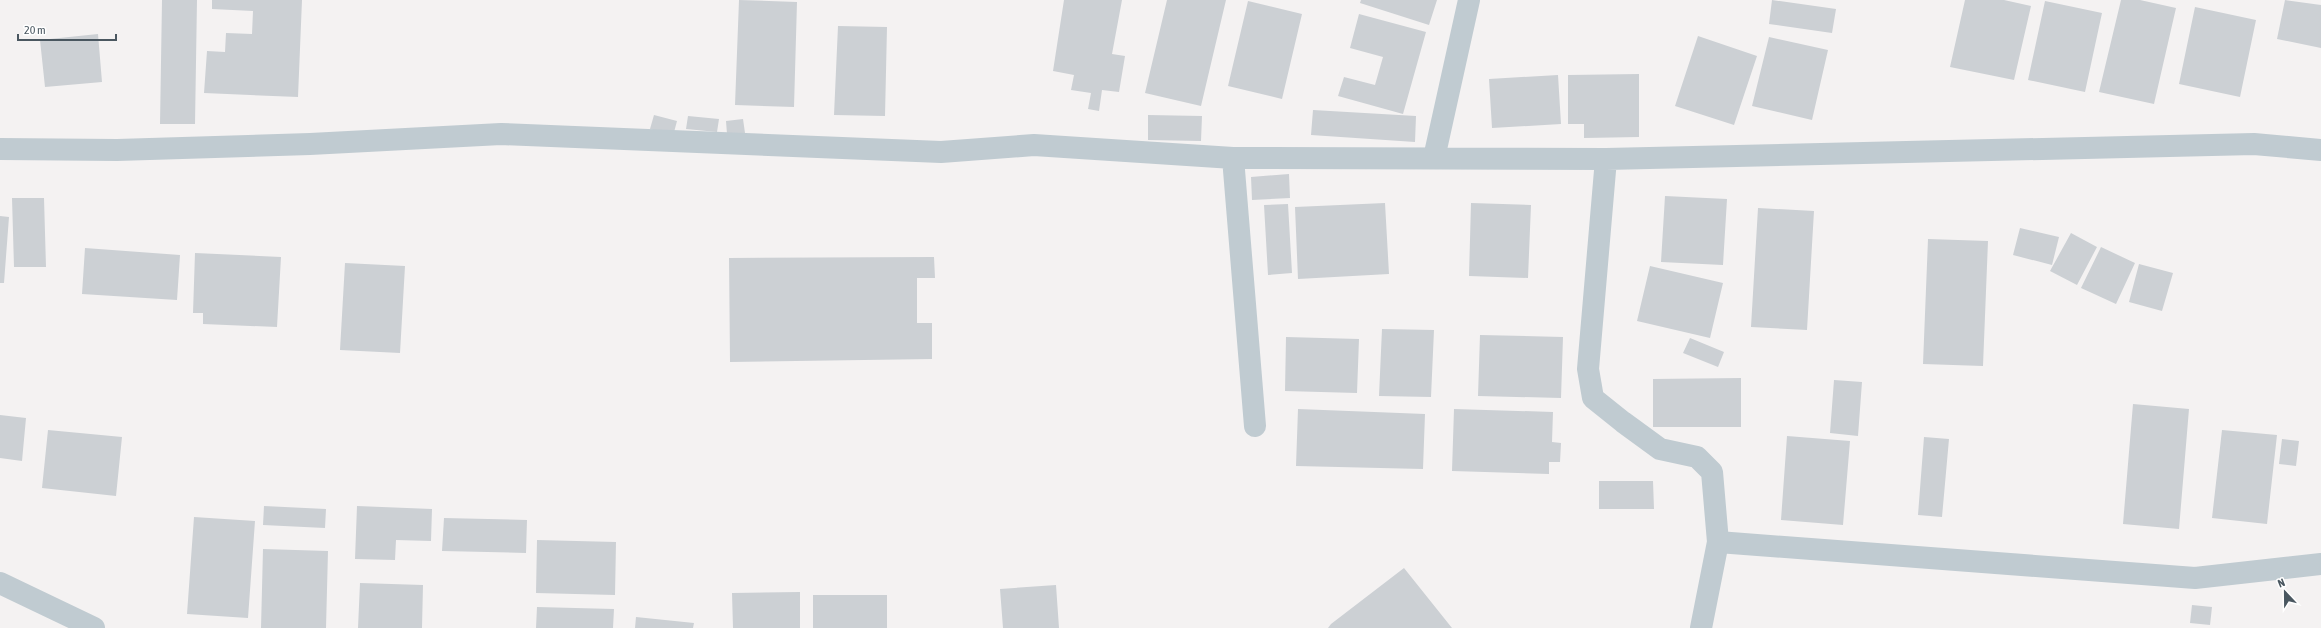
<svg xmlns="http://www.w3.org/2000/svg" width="2321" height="628" font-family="'Asap Condensed',sans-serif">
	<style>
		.building { fill: #ccd0d4 }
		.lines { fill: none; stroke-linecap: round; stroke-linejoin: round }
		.street { stroke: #c0cbd1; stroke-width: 22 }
	</style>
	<rect width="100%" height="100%" fill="#f4f2f2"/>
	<path class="building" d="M162,0H197L195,124H160Z
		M212,0H302L298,97L204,93L207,51L225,52L226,33L252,34L253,11L212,9Z
		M739,0L797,2L794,107L735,105Z
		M1064,0H1122L1112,54L1125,56L1119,92L1102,90L1099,111L1088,109L1091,93L1071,90L1074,75L1053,71Z
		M1167,0H1226L1201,106L1145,93Z
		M1361,0H1437L1429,25L1360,3Z
		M1772,0L1836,9L1832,33L1769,24Z
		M1965,0H2004L2031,6L2014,80L1950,67Z
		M2121,0H2140L2176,8L2154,104L2099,92Z
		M2285,0L2321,5V48L2277,39Z
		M1248,1L1302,14L1282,99L1228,86Z
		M2045,1L2102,13L2085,92L2028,80Z
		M2195,7L2256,20L2240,97L2179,84Z
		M1359,14L1426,32L1403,114L1338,96L1344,77L1375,85L1383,57L1350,48Z
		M838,26L887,27L885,116L834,115Z
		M98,34L102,82L45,87L40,40Z
		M1698,36L1757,56L1734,125L1675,106Z
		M1769,37L1828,50L1812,120L1752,106Z
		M1639,74V137L1584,138V124H1568V75Z
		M1558,75L1561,124L1492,128L1489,79Z
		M1313,110L1416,116L1415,142L1311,135Z
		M654,115L677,121L673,136L650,129Z
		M1148,115L1202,116L1201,141L1148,140Z
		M688,116L719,119L717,132L686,129Z
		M743,119L745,133L727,134L726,121Z
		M1289,174L1290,198L1252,200L1251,177Z
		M1665,196L1727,199L1723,265L1661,262Z
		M12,198H44L46,267H14Z
		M1385,203L1389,274L1298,279L1295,207Z
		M1471,203L1531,205L1528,278L1469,276Z
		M1288,204L1292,273L1268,275L1264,205Z
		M1758,208L1814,211L1807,330L1751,327Z
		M0,216L9,217L4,283H0Z
		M2020,228L2059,237L2052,265L2013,255Z
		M2071,233L2097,247L2077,285L2050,271Z
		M1928,239L1988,241L1983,366L1923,364Z
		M2101,247L2135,263L2116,304L2081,288Z
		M85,248L180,255L177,300L82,294Z
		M195,253L281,257L277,327L203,324V313H193Z
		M934,257L935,278H917V323H932V359L730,362L729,258Z
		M345,263L405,266L400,353L340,350Z
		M2139,264L2173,273L2162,311L2129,302Z
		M1650,266L1723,283L1710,338L1637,321Z
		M1382,329L1434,330L1431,397L1379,396Z
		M1480,335L1563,337L1561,398L1478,396Z
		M1286,337L1359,339L1357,393L1285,391Z
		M1690,338L1724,352L1718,367L1683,353Z
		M1741,378V427H1653V379Z
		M1834,380L1862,382L1858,436L1830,433Z
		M2133,404L2189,409L2179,529L2123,524Z
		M1298,409L1425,414L1423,469L1296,466Z
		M1454,409L1553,412L1552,442L1561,443L1560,462H1549V474L1452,471Z
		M0,415L26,418L22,461L0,458Z
		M48,430L122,437L116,496L42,488Z
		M2222,430L2277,435L2267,524L2212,518Z
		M1787,436L1850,441L1843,525L1781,520Z
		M1924,437L1949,439L1942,517L1918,515Z
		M2282,439L2299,441L2296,466L2279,464Z
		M1599,481H1653L1654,509H1599Z
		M264,506L326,509L325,528L263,525Z
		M357,506L432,509L431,541L396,540L395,560L355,559Z
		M194,517L255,521L248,618L187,614Z
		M444,518L527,520L526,553L442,551Z
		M537,540L616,542L615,595L536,593Z
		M263,549L328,551L326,628H261Z
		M1404,568L1452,628H1328L1331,624Z
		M360,583L423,585L422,628H358Z
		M1056,585L1059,628H1003L1000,589Z
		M800,592V628H733L732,593Z
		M813,595H887V628H813Z
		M2192,605L2212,607L2210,625L2190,623Z
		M537,607L614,609L613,628H536Z
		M636,617L694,623L693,628H635Z"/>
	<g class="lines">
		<path class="street" d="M0,149L117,150L310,144L501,134L941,152L1034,145L1233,158L1606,159L2254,144L2321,150
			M1233,158L1255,426
			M1434,158L1469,0
			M1606,159L1588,369L1593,398L1623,422L1660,449L1697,457L1712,472L1718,542L1701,628
			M1718,542L2195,578L2321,564
			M0,583L94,628"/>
	</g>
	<g transform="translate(2285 592) rotate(338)" stroke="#ffffff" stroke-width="3" paint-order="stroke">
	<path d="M0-3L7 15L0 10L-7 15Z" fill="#4a5760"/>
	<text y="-6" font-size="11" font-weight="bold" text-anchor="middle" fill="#4a5760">N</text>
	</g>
	<path d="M18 34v6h98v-6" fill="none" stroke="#4a5760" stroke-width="2"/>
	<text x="24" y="34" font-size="12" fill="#4a5760" stroke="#ffffff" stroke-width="3" paint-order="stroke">20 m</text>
</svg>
